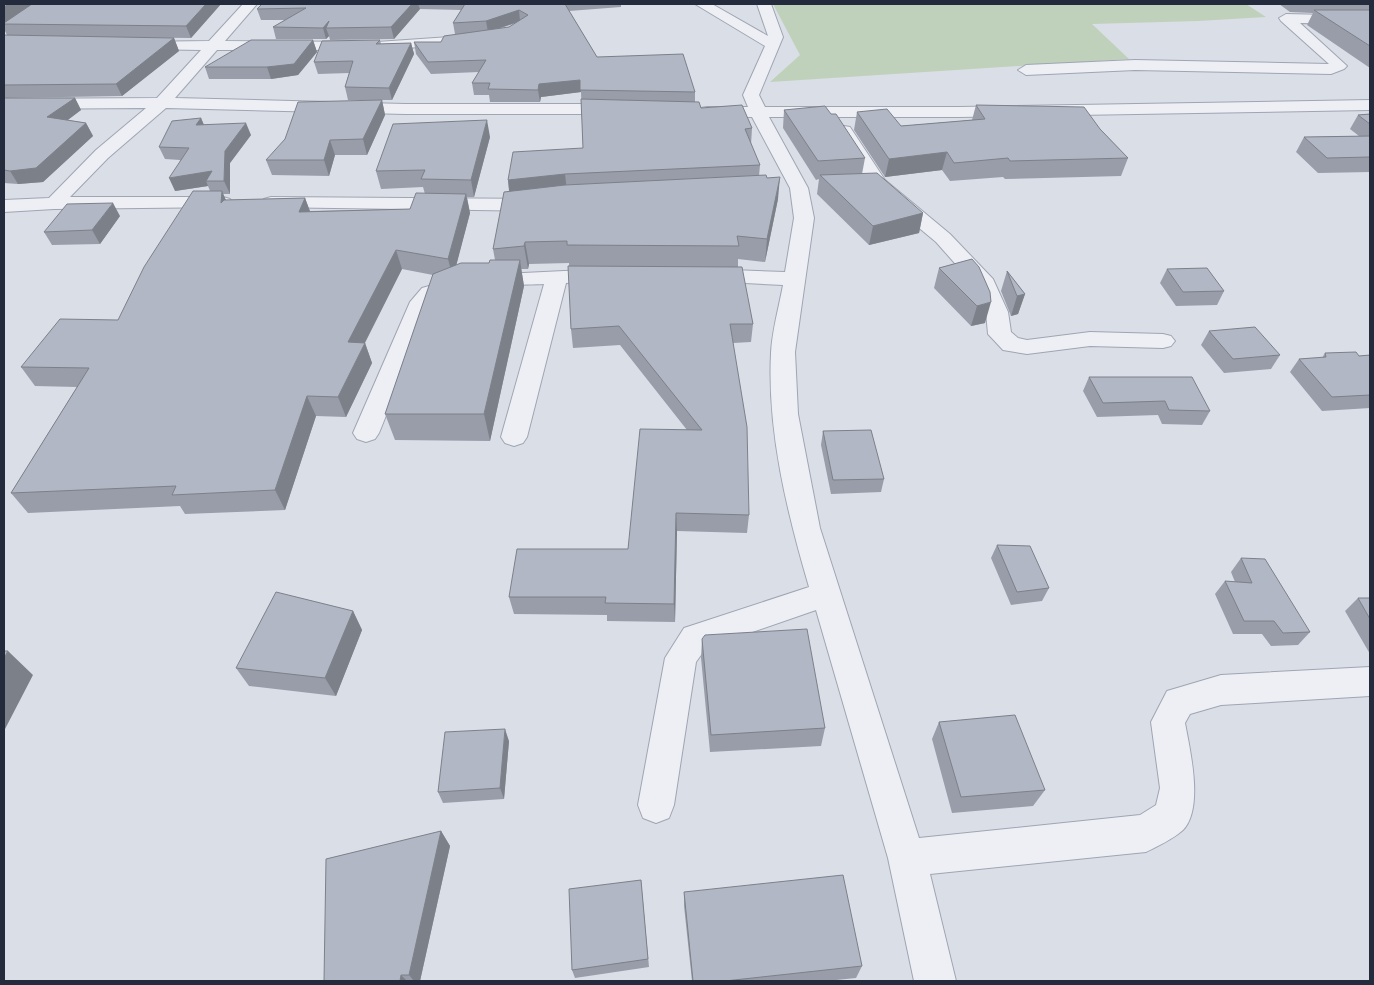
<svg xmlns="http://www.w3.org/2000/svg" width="1374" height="985" font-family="'Source Sans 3',sans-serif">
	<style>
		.green { fill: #bfd1bb }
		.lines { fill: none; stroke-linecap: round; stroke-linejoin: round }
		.minor-casing { stroke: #9fa5b1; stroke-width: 2 }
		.minor { fill: #edeff5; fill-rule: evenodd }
		.wall { fill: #989da9; fill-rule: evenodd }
		.shaded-wall { fill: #7c8089 }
		.building { fill: #b1b7c4; stroke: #7c8089 }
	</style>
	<rect width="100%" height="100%" fill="#dadee7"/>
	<path class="green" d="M773,4H1246L1266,17L1198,21L1092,24L1129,59L770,82L800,55Z"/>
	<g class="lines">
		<defs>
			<path id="minor" d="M243,4H257L225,41L377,42L479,35L486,39L479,43L377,50H217L175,98L405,104H619L625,105L627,109L625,113L619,114H405L166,108L108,158L70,197H223L230,199L233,203L230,207L54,209L4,212V200L49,198L96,150L146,108L4,109V99L157,98L201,50L140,49L135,48L133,45L135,42L209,41Z
				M695,4H712L768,36L757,4H771L783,37L759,95L765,107H959L1370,100V110L959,117H769L808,188L814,218L795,352L798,414L820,528L919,838L1140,815L1156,805L1160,788L1151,722L1167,691L1221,675L1370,667V696L1221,705L1190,714L1185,723C1190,750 1204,808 1183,830C1173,839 1158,846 1146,852L930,874L956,981H914L888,858L816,610L706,648L696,662L674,805L669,818L656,823L643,818L638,805L665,658L684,628L809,587C787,512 767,431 771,353C772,331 779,307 783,285L706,281L698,280L695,275L698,270L706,269L785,272L794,218L790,188L752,117H707L701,116L699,112L701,108L707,107H748L743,95L765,46Z
				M1286,14L1370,16V24L1300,23L1347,66L1344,69L1331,74L1135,70L1026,75L1018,70L1026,65L1135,60L1329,64L1281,21L1279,18Z
				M844,126L850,127L885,180L950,234L993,279L1008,312L1011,332L1018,338L1027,340L1090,332L1163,334L1171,336L1175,341L1171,346L1163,348L1090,346L1027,354L1003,350L988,334L986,312L975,286L936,242L871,188L835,131L838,127Z
				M271,197L538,199L545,201L548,205L545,209L538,211L264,207L261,203L264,199Z
				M605,269L613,270L616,275L613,280L566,283L527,437L523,443L514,446L505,443L501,437L544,284C513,286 454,281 431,304L379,433L375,439L366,442L357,439L353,433L410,302L422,288L464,276Z"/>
		</defs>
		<use href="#minor" class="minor-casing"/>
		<use href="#minor" class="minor"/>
	</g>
	<path class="wall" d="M4,4H221L191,38L96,37L174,38L179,51L122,96L4,98V35H7L4,29Z
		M262,4H621V7L569,11L597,57L695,92V102L701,108L752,128L751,145L760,165L759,176L778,199L765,262L738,259V267L753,324L751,342L733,343L749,515L747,533L677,531L675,622L607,621V615L514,614L509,597L628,549L687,430L620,345L573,348L571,329L569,263L529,264L528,269H521L524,286L490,441L395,440L385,414L433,275L402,269L365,343L372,363L346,417L316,416L285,510L185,514L180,506L28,513L11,493L77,387L35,386L21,367L118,320L210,191L208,186L175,191L180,160L165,159L159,147L201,118L204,125L251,135L230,163V194H223L226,200L305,198L310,211L410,209L425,194L423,187L381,189L376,171L490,137L474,197H467L470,213L456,265L489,263L495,260L493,249L509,191L508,180L583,148L581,92L541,97L540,102H490L489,95H474L472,83L479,72L431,74L416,54L414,42H441L460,34H455L453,23L461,10L420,9L394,39L330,40L329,36L326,39H276L273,27L285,20H261L257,9ZM516,23L509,27L498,29Z
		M1279,4H1370V68L1307,25L1313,13L1290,12Z
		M313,40L317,52L298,75L271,79H209L205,67Z
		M380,40L381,44L411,43L414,54L392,100H348L345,87L349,73L318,74L314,62Z
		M4,98H75L81,110L68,120L86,123L93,136L43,182L18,184L4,183Z
		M382,100L385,115L367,155H335L329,176L272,175L266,160Z
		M976,105L1100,129L1128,158L1121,176L1005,179L1003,177L950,181L942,170L885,177L854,130L857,112L901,126L972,120Z
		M784,110L865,158L862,174L923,213L919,233L869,245L817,194L819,179L816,180L783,128Z
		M1370,114V172L1318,173L1296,152L1304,137L1359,136L1350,129L1358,115Z
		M120,216L100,244L52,245L44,232Z
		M972,259L985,323L971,326L934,288L939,268Z
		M1167,269L1224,291L1217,305L1176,306L1160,283Z
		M1007,271L1025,294L1018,314L1011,316L1001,291Z
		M1209,331L1280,355L1271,369L1224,373L1201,345Z
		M1325,353L1359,356L1370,355V408L1322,411L1290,372L1299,359L1322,358Z
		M1089,377L1210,411L1202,425L1162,424L1158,415L1097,417L1083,391Z
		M823,431L884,479L881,492L831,494L821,445Z
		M997,545L1049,588L1042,601L1011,605L991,558Z
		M1241,558L1310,632L1298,645L1271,646L1262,634H1233L1215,594L1225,581L1235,582L1231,572Z
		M1358,598H1370V654L1345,611Z
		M353,611L362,630L336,696L249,686L236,668Z
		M702,639L825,728L821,746L710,752L701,658Z
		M939,722L1045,790L1033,806L952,813L932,739Z
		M509,741L504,799L443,803L438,792Z
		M441,831L450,846L420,981H324Z
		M641,880L649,967L575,978L572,970Z
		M684,892L862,966L856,978L826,981H692L684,906Z"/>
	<path class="shaded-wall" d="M9,4H33L4,23V7Z
		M206,4H221L191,38L186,26Z
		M412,4H418L420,9L394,39L391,27Z
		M519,10L520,21L488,32L486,21Z
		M329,21L326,28L329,36L326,39L323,28Z
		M174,38L179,51L122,96L116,84Z
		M313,40L317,52L298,75L271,79L267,67Z
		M411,43L414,54L392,100L389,88Z
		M580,80L581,92L541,97L540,102L538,90L539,84Z
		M75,98L81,110L54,130L47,117Z
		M382,100L385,115L367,155L363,139Z
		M201,118L206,130L196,125Z
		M487,120L490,137L474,197L471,180Z
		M86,123L93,136L43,182L18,184L10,171Z
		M246,123L251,135L230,163V194L224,181L225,151Z
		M330,140L335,155L329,176L324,160Z
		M947,152L942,170L885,177L889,159Z
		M212,171L206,181L208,186L175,191L169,178Z
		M565,174L567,191L510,198L508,180Z
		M780,177L778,199L765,262L767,239Z
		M222,191L230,210L221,203Z
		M466,194L470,213L453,278L448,259Z
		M305,198L312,217L299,212Z
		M113,203L120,216L100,244L92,230Z
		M923,213L919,233L869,245L873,226Z
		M525,242L529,264L528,269L524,246Z
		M396,250L402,269L355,362L348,342Z
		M520,260L524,286L490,441L484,414Z
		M1025,294L1018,314L1011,316L1017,296Z
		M991,302L985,323L971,326L977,306Z
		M365,343L372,363L346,417L338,397Z
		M307,396L316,416L285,510L275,490Z
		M676,513L677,531L675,622L674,604Z
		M353,611L362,630L336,696L325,678Z
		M8,651L33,675L4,731V658Z
		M505,729L509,741L504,799L500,788Z
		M441,831L450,846L420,981H414L409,975Z
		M401,975L407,981H400Z"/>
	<path class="building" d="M4,4H9L4,7Z
		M32,4H206L186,26L4,24V23Z
		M262,4H412L391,27L326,28L329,21L323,28L273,27L306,8L257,9Z
		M465,4H565L597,57L683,54L695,92L580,90V80L539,84L538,90L488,89L490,83H472L486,60L428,62L414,42H441L444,36L509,27L528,15L519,10L486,21L453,23Z
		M1314,10H1370V46Z
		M4,35L174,38L116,84L4,85Z
		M251,40H313L294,64L267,67H205Z
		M380,40L376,44L411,43L389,88L345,87L353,61L314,62L322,41Z
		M4,98H75L47,117L86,123L36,168L10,171L4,170Z
		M581,99L699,102L701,108L742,105L752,128L745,129L760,165L565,174L508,180L513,152L583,148Z
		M382,100L363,139L330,140L324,160H266L285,139L298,102Z
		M976,105L1084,107L1100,129L1128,158L1010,161L1008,158L954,163L947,152L889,159L857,112L887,109L901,126L985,119Z
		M825,106L831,114H836L865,158L818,161L784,110Z
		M1370,114V124L1358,115Z
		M201,118L196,125L246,123L225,151L224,181H206L212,171L169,178L189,148L159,147L172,121Z
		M487,120L471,180L421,179L425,170L376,171L393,124Z
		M1370,136V157L1327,158L1304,137Z
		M877,173L923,213L873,226L820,175Z
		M766,175L767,178L780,177L767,239L737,236L739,246L567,245V241L525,242L524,246L493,249L504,192L565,185Z
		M193,191H222L221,203L224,200L305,198L299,212L410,209L416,193L466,194L448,259L396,250L348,342L365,343L338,397L307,396L275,490L172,495L176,486L11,493L89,368L21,367L60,319L118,320L144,267Z
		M113,203L92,230L44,232L67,204Z
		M972,259L979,267L990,292L991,302L977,306L939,268Z
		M490,260H520L484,414H385L433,274L461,263H489Z
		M568,266L742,267L753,324H730L747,427L749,515L676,513L674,604L605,603L606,597H509L517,549H628L640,429L702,430L619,326L571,329Z
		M1207,268L1224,291L1183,292L1167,269Z
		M1007,271L1025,294L1017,296Z
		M1255,327L1280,355L1233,359L1209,331Z
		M1356,352L1359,356L1370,355V395L1332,397L1299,359L1326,357L1325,353Z
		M1089,377H1192L1210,411L1169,410L1165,401L1103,403Z
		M871,430L884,479L833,480L823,431Z
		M997,545L1030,546L1049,588L1017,592Z
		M1241,558L1265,559L1310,632L1283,633L1274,621H1244L1225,581L1252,583Z
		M276,592L353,611L325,678L236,668Z
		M1358,598H1370V619Z
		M807,629L825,728L711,735L702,639L705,635Z
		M4,651H8L4,658Z
		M1015,715L1045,790L961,797L939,722Z
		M505,729L500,788L438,792L445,732Z
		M441,831L409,975H401L400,981H324L326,859Z
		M843,875L862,966L725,981H693L684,892Z
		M641,880L648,959L572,970L569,889Z"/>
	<rect width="1374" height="985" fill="none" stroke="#232b3d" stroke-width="10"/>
</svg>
